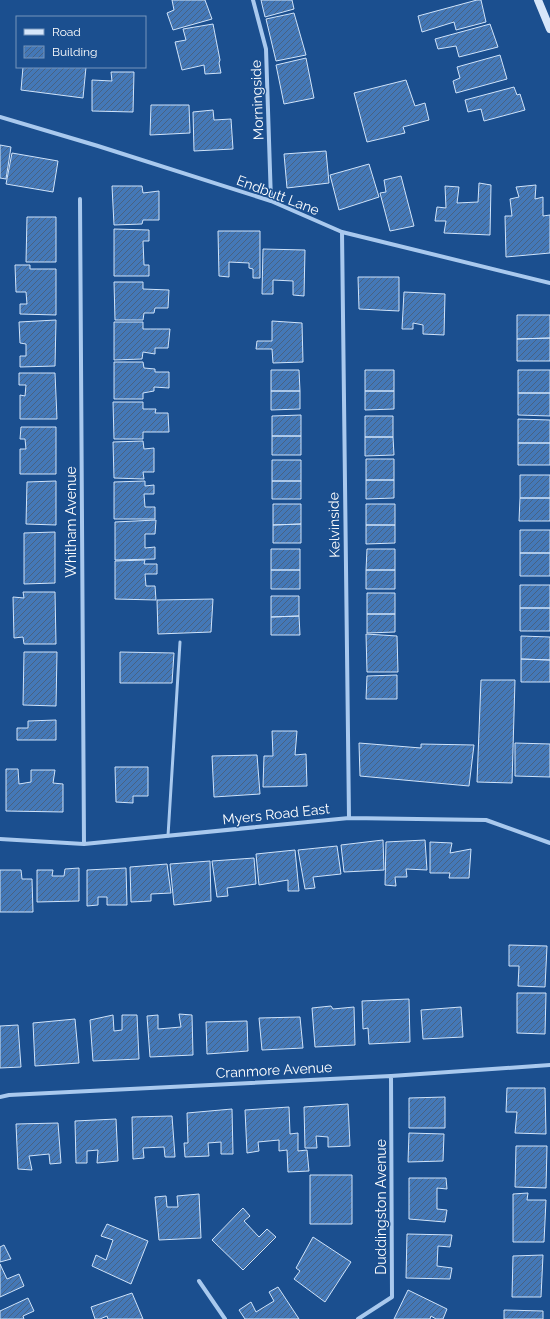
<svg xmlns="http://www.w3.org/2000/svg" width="550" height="1319" font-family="Raleway,sans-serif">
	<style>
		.building { fill: url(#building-hatch); stroke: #cfe3fa }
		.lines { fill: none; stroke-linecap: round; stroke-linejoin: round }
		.lane { stroke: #a9c9ee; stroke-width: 3 }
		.street { stroke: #a9c9ee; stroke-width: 4 }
		.secondary { stroke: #d6e6fa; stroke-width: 8 }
		.labels { text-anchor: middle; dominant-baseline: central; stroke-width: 3; stroke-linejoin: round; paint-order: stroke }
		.street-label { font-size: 14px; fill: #fff; stroke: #1b4f8f }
	</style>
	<defs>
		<pattern id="building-hatch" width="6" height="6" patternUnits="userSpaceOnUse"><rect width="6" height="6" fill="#4478b7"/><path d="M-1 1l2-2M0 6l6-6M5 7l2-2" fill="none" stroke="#486282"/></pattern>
	</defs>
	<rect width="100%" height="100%" fill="#1b4f8f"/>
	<path class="building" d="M172,0H205L212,19L173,30L167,13L174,10Z
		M261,0H292L294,9L265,17Z
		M477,0H481L486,22L456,30L454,22L422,32L418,16Z
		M294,13L306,55L276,61L266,19Z
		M213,24L220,60L219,63L221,73L205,74L204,65L182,70L175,42L186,40L183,29Z
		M490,24L498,47L459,57L456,46L438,49L435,39Z
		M500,55L507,79L456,93L453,81L460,78L457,67Z
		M306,58L314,98L284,104L276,65Z
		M23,67H86L83,98L21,90Z
		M111,72H134L133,112L92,111V80L112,81Z
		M406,80L415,106L425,103L429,120L403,127L405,133L367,142L354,93Z
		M514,87L517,95L520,94L525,110L484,121L481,109L468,112L465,100Z
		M151,105H189L190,133L150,135Z
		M213,110L214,120L231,119L233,149L194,151L193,112Z
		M0,145L11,147L6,179L0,178Z
		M326,151L329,183L287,188L284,154Z
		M12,153L58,161L53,192L6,184Z
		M369,164L379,197L339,210L330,175Z
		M401,176L414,226L390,231L380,193L386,192L384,180Z
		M479,183L491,185L490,235L444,233L446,221H435L437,207L446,208L445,186L459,187L457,203L478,202Z
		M536,185L535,199L543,197V216L550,215V253L506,257L505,216H512L510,199L519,197L516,187Z
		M112,186H142L143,193L159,191V220H143L142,224L114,225Z
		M27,217H56V262H26Z
		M114,229L149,230V241H143L144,265H149V276H114Z
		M218,231H260V278H253V269L249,268V263L229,262V277L219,276Z
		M263,249L305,250L304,296L293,295V281L273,280V294H262Z
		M15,265H30V269H56V315L20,314V304H27L26,292H16Z
		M358,277H399V311L359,309Z
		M114,282H143V289L169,290L168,308H155L154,313H144L143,320H115Z
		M404,292L445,294L444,335L423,334V325L413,323V329H402Z
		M517,315H550V338L517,339Z
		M56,320L55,366L20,367V356H26V344L20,343L19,322Z
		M272,321L302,323L303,362L273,363L272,349H256L257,341H272Z
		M114,322H143V329H170L168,348H155V354L143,352L142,359L114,360Z
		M550,338V361H517V339Z
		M114,362H143L144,368L155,369V372H169V388L154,387V391L143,393V399H114Z
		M271,370H299L300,391H271Z
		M365,370H394V391H365Z
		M518,370H550V393H518Z
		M19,373H55L57,419H20V395L25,396L26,385H19Z
		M271,391H300V409L271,410Z
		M365,391H394V409L365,410Z
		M518,393H550V416L518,415Z
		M113,402H143V409H156L155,413H168L169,432H143V439H114Z
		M301,415V436H272V416Z
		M365,416H393V437H365Z
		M518,419L550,420V443H518Z
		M21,427H56V474H20V449H26L25,439H20Z
		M272,436H301V455H272Z
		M365,437H393L394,455L365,456Z
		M143,441L144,449L154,448V472H143L144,479L114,478L113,442Z
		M518,443H550V465H518Z
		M366,459H394V480H366Z
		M272,460H301V481H272Z
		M520,475H550V498H520Z
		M366,480H394V498L366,499Z
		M56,481V525L26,524L27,482Z
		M145,481V486L154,485V494H144L145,507H155V519H114V482Z
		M272,481H301V499H272Z
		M520,498H550V521H519Z
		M273,504H301V524L273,525Z
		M366,504H395V525H366Z
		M156,520L155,534H145V548L155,547V559L115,560V522Z
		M301,524V543H273V525Z
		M366,525H395V543L366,544Z
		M520,530H550V553H520Z
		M55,532V583L24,584V533Z
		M271,549H300V570H271Z
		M367,549H395V570H366Z
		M520,553H550V576H520Z
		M145,560L144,564H157V574H145L146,586H155L156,600L115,599V561Z
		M271,570H300V589H271Z
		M366,570H395V589H366Z
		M520,585H550V608H520Z
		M23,592H55L56,644H24L23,637L14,638L13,597L24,598Z
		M367,593H395V614H367Z
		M271,596H299V616L271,617Z
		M213,599L211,632L158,634L157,600Z
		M520,608H550V631H520Z
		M367,614H395V632L367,633Z
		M299,616L300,635H271V617Z
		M366,634L397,636L398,672H367Z
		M521,636L550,637V660L521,659Z
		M24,652H57L56,706L23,705Z
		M120,652L174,653L172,683H120Z
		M521,659L550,660V682H521Z
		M397,675V699H366L367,676Z
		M481,680H515L512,783L477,782Z
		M56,720V740H17V728H28V721Z
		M272,731H297L295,755L306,754L307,786L263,787L264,756H273Z
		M359,743L421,748V744L474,745L469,786L360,776Z
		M515,743L550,744V777L515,776Z
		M257,755L260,794L214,797L212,756Z
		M115,767H148V796H133V803L116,802Z
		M6,769H18L19,784L31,782V770H55L53,783L63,784V812L6,811Z
		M383,840L384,870L344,872L341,845Z
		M425,840L427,870L406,869L407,877H395L396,886L385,885L386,842Z
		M430,842L452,843L450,853L471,849L469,878H449L450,873H430Z
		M337,846L341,874L313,877L315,888L305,889L298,850Z
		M295,850L299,891H288V880L259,885L256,854Z
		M254,858L256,884L227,888L228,896L217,897L212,861Z
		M210,861L211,901L174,905L170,864Z
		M167,864L171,893L151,894V901L131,902L130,867Z
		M79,868V901L37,902V870H53L52,876H64L65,869Z
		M126,868L127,905H107V897H98V905L87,906V870Z
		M0,870H21L22,879H32L33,912H0Z
		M509,945L547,946L545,987L518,986L519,966H509Z
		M517,993H546L545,1034L517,1033Z
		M409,999L410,1042L369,1044L368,1028L363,1029L362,1001Z
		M331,1006L333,1009L354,1007L355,1045L315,1047L312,1008Z
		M461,1007L463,1037L423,1039L421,1010Z
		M179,1014L192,1015L193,1055L150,1057L147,1016L158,1015V1029L181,1027Z
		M113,1015L114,1031L122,1030V1015H137L139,1059L93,1061L90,1020Z
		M300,1017L303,1048L262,1050L259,1018Z
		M75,1019L79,1063L35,1066L33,1023Z
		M247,1021L248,1051L207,1054L206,1022Z
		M18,1025L21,1067L0,1068V1026Z
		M507,1088H545L546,1134L515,1133L517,1112H506Z
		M445,1097V1128H409V1098Z
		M348,1104L350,1146L328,1147V1137L316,1136L317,1148H305L304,1107Z
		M289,1107L290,1134L298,1133V1151L307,1150L309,1171L288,1172L287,1150L279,1151V1140L258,1142L259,1151L247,1153L245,1110Z
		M232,1109L233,1154H221V1142L208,1143L209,1156L185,1157L184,1143H188L187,1113Z
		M172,1116L175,1157H165L164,1147L143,1148L144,1158L133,1159L132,1117Z
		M116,1119L118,1161L97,1163L98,1150L87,1151V1163H76L75,1121Z
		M58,1123L61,1163L50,1164L49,1154L29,1156L32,1170L18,1169L16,1124Z
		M409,1133L444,1134L443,1161L408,1162Z
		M516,1146H547L546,1188L515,1187Z
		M310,1175H352V1224H310Z
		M409,1178H446L447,1189L437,1188V1209L447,1210L445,1222L409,1219Z
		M528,1193L527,1200H546L544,1242H513V1194Z
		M199,1194L201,1238L159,1240L155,1197L166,1196L167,1207H178L177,1196Z
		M243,1208L250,1216L244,1221L259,1237L267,1229L276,1237L243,1270L212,1240Z
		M107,1224L148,1241L131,1284L92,1266L96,1255L106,1260L113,1240L101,1236Z
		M407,1234L452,1235L450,1247L438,1246L437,1266L452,1268L450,1279L406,1278Z
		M313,1237L351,1262L325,1302L294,1279L300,1271L296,1268Z
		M4,1245L11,1259L0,1262V1247Z
		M543,1255L541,1297H512L513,1256Z
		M0,1264L7,1279L19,1274L24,1286L0,1297Z
		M278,1287L299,1319H245L239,1310L251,1302L256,1312L274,1301L269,1292Z
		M408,1290L447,1309L443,1319H436L431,1316L430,1319H394Z
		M132,1293L143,1319H108L107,1316L100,1319H95L91,1307Z
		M28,1298L34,1311L23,1316L24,1319H0V1311Z
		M504,1310L543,1311V1319H504Z"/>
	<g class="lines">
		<path class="lane" d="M168,836L180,642"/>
		<path class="street" d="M253,0L266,49L271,201
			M0,117L98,146L271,201L342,232L550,283
			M80,199L84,844
			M342,232L349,818
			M0,839L84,844L349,818L486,820L550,843
			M0,1097L9,1095L391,1076L550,1065
			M199,1281L225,1319
			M358,1319L392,1297L391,1076"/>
		<path class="secondary" d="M538,0L550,29"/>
	</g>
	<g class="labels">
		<g class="street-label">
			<text transform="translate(257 100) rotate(-92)">Morningside</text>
			<text transform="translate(278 195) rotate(21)">Endbutt Lane</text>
			<text transform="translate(71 522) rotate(-90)">Whitham Avenue</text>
			<text transform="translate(334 525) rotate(-91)">Kelvinside</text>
			<text transform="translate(276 814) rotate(-6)">Myers Road East</text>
			<text transform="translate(274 1070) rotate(-3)">Cranmore Avenue</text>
			<text transform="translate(381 1207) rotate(-90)">Duddingston Avenue</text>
		</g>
	</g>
	<rect x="16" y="16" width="130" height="52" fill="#1b4f8f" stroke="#7695bc"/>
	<rect x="24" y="29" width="20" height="6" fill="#d6e6fa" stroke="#7695bc"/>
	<text x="52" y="36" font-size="12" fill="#ffffff">Road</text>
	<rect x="24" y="46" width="20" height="12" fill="url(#building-hatch)" stroke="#7695bc"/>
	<text x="52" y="56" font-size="12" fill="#ffffff">Building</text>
</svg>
